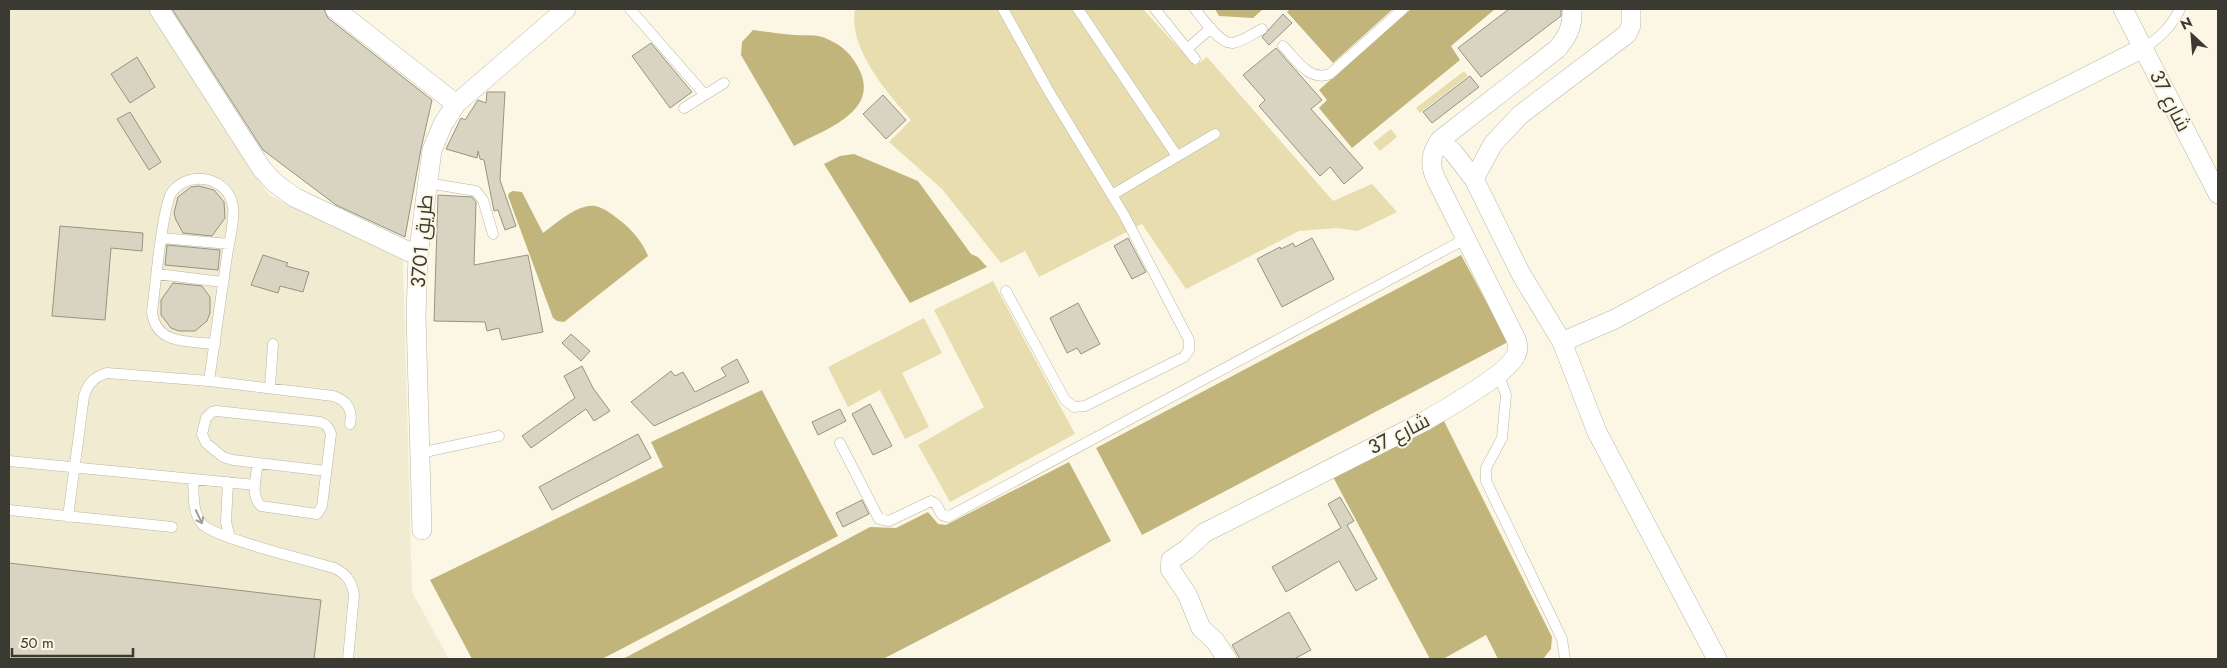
<svg xmlns="http://www.w3.org/2000/svg" width="2227" height="668" font-family="Jost,Cairo,sans-serif">
	<style>
		.built { fill: #f1ebd1 }
		.green { fill: #e8ddae }
		.forest { fill: #c1b57c }
		.building { fill: #d8d4c1; stroke: #979382 }
		.lines { fill: none; stroke-linecap: round; stroke-linejoin: round }
		.lane-casing { stroke: #b9b6a4; stroke-width: 11 }
		.street-casing { stroke: #b9b6a4; stroke-width: 20 }
		.lane { stroke: #fff; stroke-width: 10 }
		.street { stroke: #fff; stroke-width: 19 }
		.oneway { stroke: #9c9c98 }
		.labels { text-anchor: middle; dominant-baseline: central; stroke-width: 4; stroke-linejoin: round; paint-order: stroke }
		.street-label { font-size: 20px; fill: #3a3932; stroke: #fbf7e4 }
	</style>
	<rect width="100%" height="100%" fill="#fbf7e4"/>
	<path class="built" d="M9,9H150L269,195L403,260L412,592L449,659H9Z"/>
	<path class="green" d="M855,9H1143L1195,66L1207,57L1333,201L1372,184L1397,212L1358,231L1337,228L1299,231L1186,289L1142,224L1039,277L1025,251L1001,263L942,189L889,142L911,120C887,92 848,49 855,9Z
		M1464,71L1468,76L1420,113L1416,108Z
		M1391,129L1397,137L1380,151L1373,143Z
		M993,281L1075,434L950,502L918,445L984,407L934,310Z
		M924,318L942,353L902,373L929,427L905,439L880,390L848,407L828,367Z"/>
	<path class="forest" d="M1215,9H1263L1253,18L1219,16Z
		M1290,9H1393L1333,63L1287,12Z
		M1411,9H1495L1451,46L1460,60L1352,148L1319,108L1327,100L1319,90Z
		M753,30C767,32 781,34 795,35C804,36 816,34 825,38C842,45 852,54 860,71C879,113 823,130 794,146L741,55L742,42Z
		M854,154L918,181L971,254L978,257L987,267L910,303L824,164L840,156Z
		M513,191L522,192L543,233C556,224 577,204 595,206C605,208 614,216 622,222C633,231 643,243 648,256L564,322L557,321L553,318L508,196L509,193Z
		M1461,255L1508,342L1142,535L1096,448Z
		M762,390L838,536L602,659H472L430,580L663,467L651,442Z
		M1444,421L1552,637L1551,649L1543,659H1498L1486,635L1443,659H1430L1333,477Z
		M1069,462L1111,541L883,659H623L870,527L896,528L928,512L938,524L946,525Z"/>
	<path class="building" d="M172,9H324L328,18L432,100L421,149L405,237L336,205L263,150Z
		M1509,9H1561V16L1481,77L1458,48Z
		M1283,14L1292,23L1269,45L1262,37Z
		M651,43L692,92L670,108L632,56Z
		M1276,48L1322,100L1311,109L1363,168L1344,184L1330,167L1320,176L1259,106L1265,100L1243,75Z
		M137,57L155,87L130,103L111,74Z
		M1470,76L1479,87L1432,123L1423,112Z
		M487,92H505L500,180L516,226L505,230L498,210L494,211L484,160L480,159L478,151L477,158L446,149L461,118L465,120L478,100L486,103Z
		M883,95L906,120L886,139L863,114Z
		M130,112L161,162L149,170L117,119Z
		M199,186L214,190L224,202L225,218L212,236L183,233L176,220L174,213L178,197L191,187Z
		M438,195L472,197L476,202L474,265L528,255L543,332L502,340L499,328L487,331L485,322L434,321Z
		M60,226L143,233L142,251L111,248L105,320L52,316Z
		M1128,238L1146,272L1132,279L1114,246Z
		M1312,238L1334,279L1282,307L1257,259L1280,247L1281,249L1293,243L1295,247Z
		M167,245L220,250L218,270L165,265Z
		M263,255L288,263L286,266L309,272L303,292L280,286L278,293L251,285Z
		M173,283L202,286L210,297V313L207,321L195,331H179L171,328L161,315V300Z
		M1078,303L1100,344L1081,354L1077,348L1067,353L1050,318Z
		M571,334L590,351L581,361L562,343Z
		M737,359L749,382L654,426L631,402L671,371L675,376L683,372L695,392L726,376L721,368Z
		M582,366L593,388L610,411L594,421L586,409L531,448L522,436L575,398L564,376Z
		M870,404L892,446L873,455L852,414Z
		M840,409L846,421L818,435L812,422Z
		M638,434L651,458L552,510L539,487Z
		M1340,497L1354,521L1347,525L1377,579L1356,591L1339,561L1286,592L1272,567L1341,528L1328,504Z
		M862,500L869,514L843,527L836,513Z
		M9,563L321,600L314,659H9Z
		M1289,612L1311,650L1294,659H1240L1232,645Z"/>
	<g class="lines">
		<defs>
			<path id="lane" d="M630,9L705,95
				M1003,9L1048,90L1124,215L1189,340V350L1184,357L1085,406L1074,407L1065,400L1006,291
				M1078,9L1177,156
				M1155,9L1195,59
				M1195,9C1202,18 1221,45 1233,43C1243,41 1254,33 1262,29
				M1283,46C1296,59 1309,82 1330,74L1403,9
				M2143,48C2160,38 2171,27 2180,9
				M1187,49L1211,28
				M684,108L724,83
				M427,183L476,191L483,200L493,234
				M1112,195L1215,134
				M162,238L229,244
				M157,274L223,282
				M1498,373L1506,395L1502,438L1486,468V481L1562,639L1565,659
				M209,381C215,339 221,298 227,256C229,241 235,222 233,207C229,177 189,169 172,192C162,206 155,290 152,312C156,345 188,341 215,344
				M270,387L273,344
				M840,443L879,519L889,521L931,501L936,504L942,515L948,517L1467,238
				M420,453L499,436
				M9,461L255,485
				M258,463C256,477 250,495 261,506L317,514L322,506L331,434C329,427 326,424 320,422L217,411L212,412L206,418L202,434L206,443L223,457L233,460L326,471
				M193,479C194,493 192,512 202,524C214,538 311,561 334,568C347,574 352,582 354,595L348,659
				M228,482L226,522L230,538
				M9,510L172,527
				M68,517L84,396C88,383 94,377 107,373L209,381L333,396C347,400 353,410 350,424"/>
			<path id="street" d="M159,9L262,169L275,183L294,197L418,256
				M335,9L456,104
				M2123,9L2218,194
				M1440,140L1453,152L1474,179L1521,274L1562,342L1597,432L1717,659
				M1474,179L1493,144L1520,115L1627,34L1631,25V9
				M1562,342L1615,319L1724,260L2143,48
				M422,530L416,316L418,256L432,150L443,124L456,104L566,9
				M1227,659L1215,641L1201,628L1187,594L1170,569L1171,560L1187,549L1204,533L1425,421C1445,409 1507,375 1516,355C1519,349 1518,343 1515,337L1436,179C1429,164 1431,153 1440,140L1557,49C1568,36 1573,26 1572,9"/>
		</defs>
		<use href="#lane" class="lane-casing"/>
		<use href="#street" class="street-casing"/>
		<use href="#lane" class="lane"/>
		<use href="#street" class="street"/>
	</g>
	<defs><path id="oneway-shaft" d="M-6 0H5M1.5-3L5.5 0L1.5 3" fill="none" stroke-width="1.6" stroke-linecap="round" stroke-linejoin="round" transform="scale(1.25)"/></defs>
	<use class="oneway" href="#oneway-shaft" transform="translate(199 517) rotate(65)"/>
	<g class="labels">
		<g class="street-label">
			<text transform="translate(2170 101) rotate(63)">شارع 37</text>
			<text transform="translate(422 241) rotate(-85)">طريق 3701</text>
			<text transform="translate(1399 434) rotate(-27)">شارع 37</text>
		</g>
	</g>
	<rect width="2227" height="668" fill="none" stroke="#3a3932" stroke-width="20"/>
	<g transform="translate(2192 35) rotate(334)" stroke="#fbf7e4" stroke-width="4" paint-order="stroke">
	<path d="M0-4L9 19L0 12L-9 19Z" fill="#3a3932"/>
	<text y="-8" font-size="14" font-weight="bold" text-anchor="middle" fill="#3a3932">N</text>
	</g>
	<path d="M12 648v8h121v-8" fill="none" stroke="#3a3932" stroke-width="2.5"/>
	<text x="20" y="648" font-size="15" fill="#3a3932" stroke="#fbf7e4" stroke-width="4" paint-order="stroke">50 m</text>
</svg>
